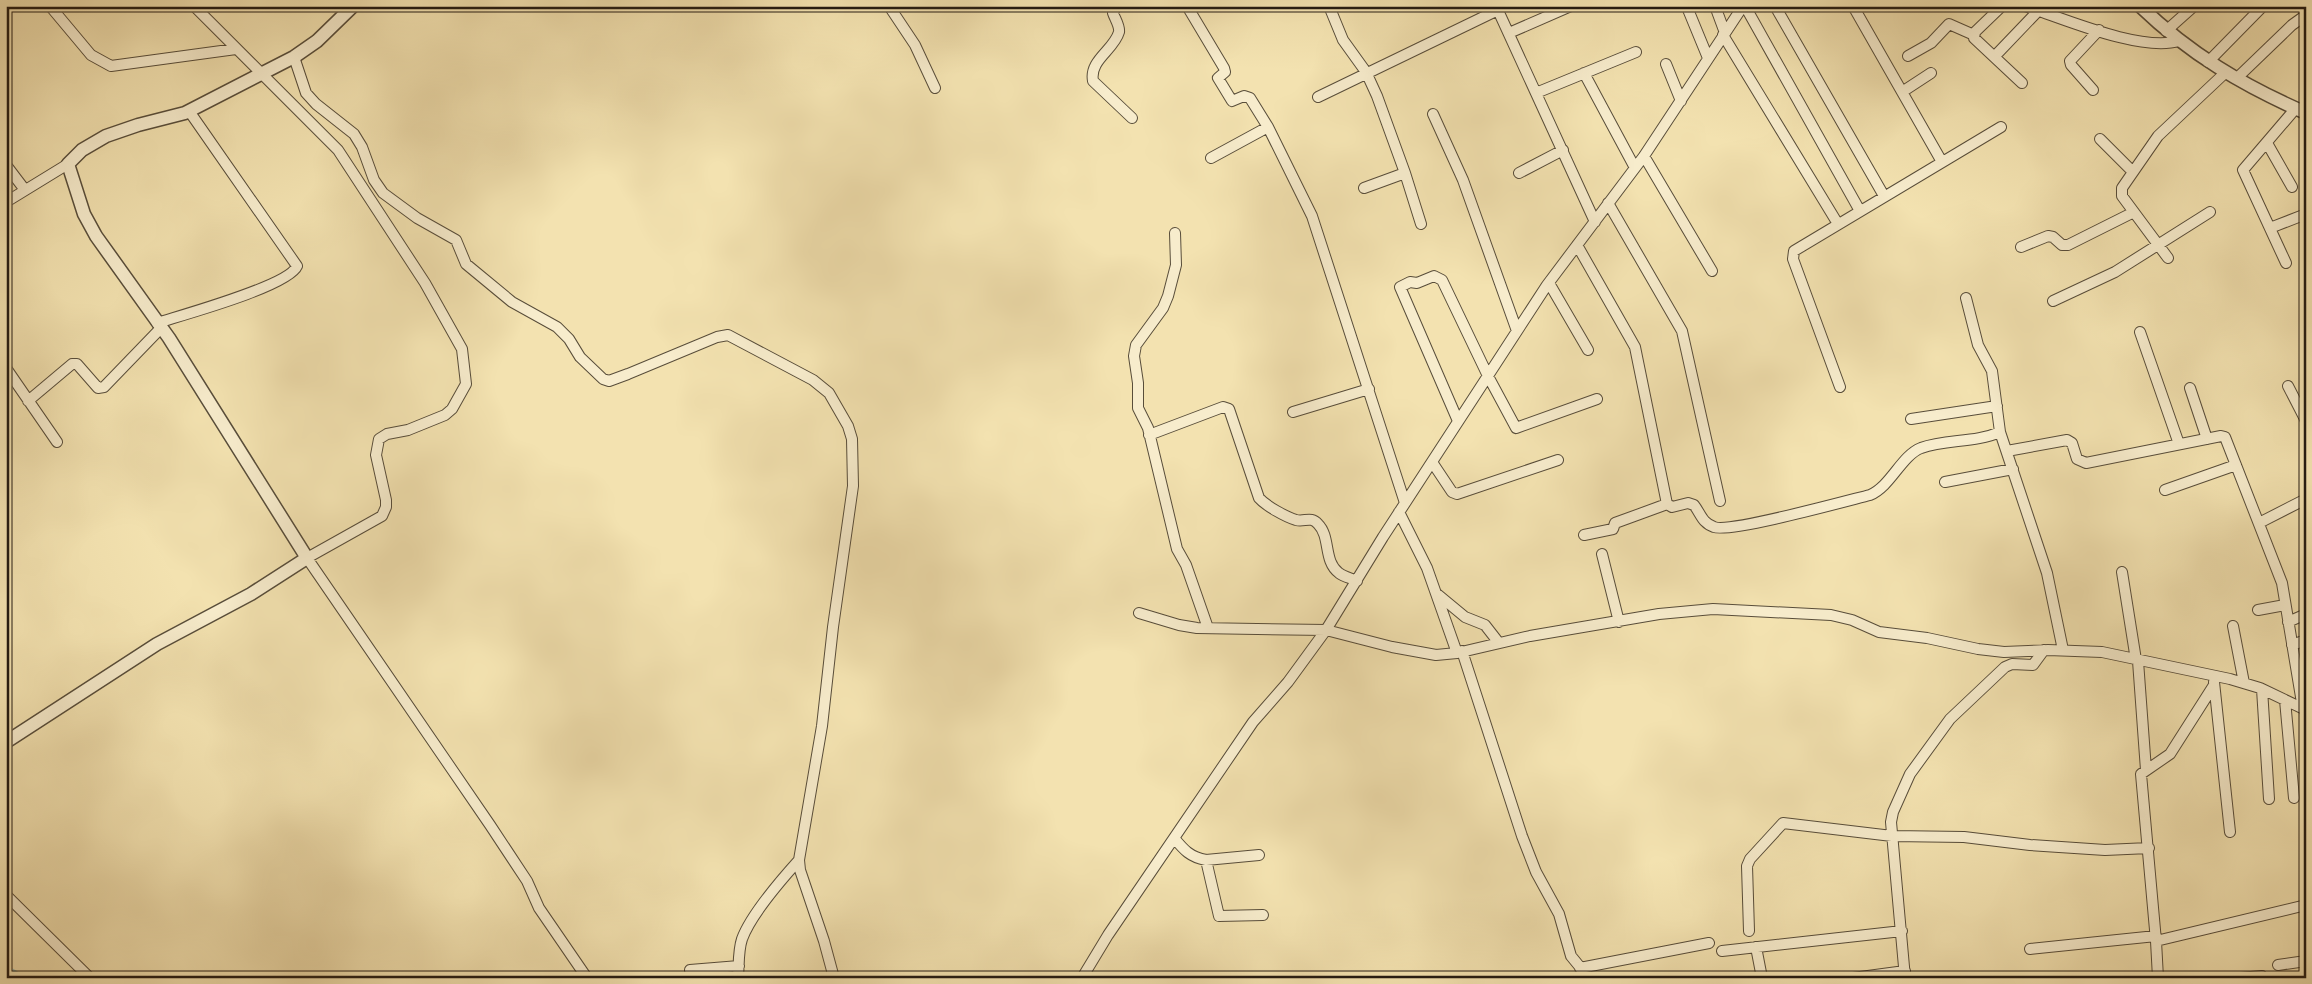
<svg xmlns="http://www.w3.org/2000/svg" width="2312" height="984" font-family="Cardo,serif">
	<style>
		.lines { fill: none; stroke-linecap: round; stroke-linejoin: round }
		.river { stroke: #9cbdb0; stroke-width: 16 }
		.minor-casing { stroke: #584d3a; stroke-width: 12 }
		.tertiary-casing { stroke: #584d3a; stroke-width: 15 }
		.minor { stroke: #f7eccc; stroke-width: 10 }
		.tertiary { stroke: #f7eccc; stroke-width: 12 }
	</style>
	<rect width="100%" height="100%" fill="#f3e2b0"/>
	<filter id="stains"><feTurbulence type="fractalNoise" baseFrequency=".004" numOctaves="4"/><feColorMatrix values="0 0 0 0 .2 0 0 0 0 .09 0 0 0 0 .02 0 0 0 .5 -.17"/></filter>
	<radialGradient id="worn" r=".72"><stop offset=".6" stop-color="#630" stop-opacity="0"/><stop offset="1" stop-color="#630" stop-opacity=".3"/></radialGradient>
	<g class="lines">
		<path class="river" d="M6,974L13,978"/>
		<defs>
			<path id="minor" d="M50,6L91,55L111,66L236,49
				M194,6L338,150L425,283L462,349L466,384L452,409L445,415L408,430L387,434L379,439L376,455L386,500V507L382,516L307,558L490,825L527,881L539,908L587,978
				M889,6L915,45L935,88
				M1116,6L1113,13C1115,19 1120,26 1119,32C1114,50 1089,60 1093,81L1132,118
				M1187,6L1224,68L1225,72L1218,78L1232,101L1244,96L1250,98L1268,127L1312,216L1405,503
				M1329,6L1343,40L1366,72L1377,96L1405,173L1421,224
				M1496,6L1595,222
				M1715,6L1725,33
				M1745,6L1860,211
				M1775,6L1884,196
				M1853,6L1942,162
				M2002,6L1975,32L1974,38L2022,83
				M2025,6C2065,19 2140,52 2179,41
				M1687,7L1708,58
				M2166,31L2194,6
				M1509,33L1571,6
				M1723,35L1838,224
				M1908,56L1931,43L1949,24L1974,35
				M294,57L306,93L316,104L354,134L362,147L374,180L383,193L417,218L456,240L466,264L512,302L557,327L569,339L580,357L603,379L609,381L628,374L717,337L728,335L813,380L829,393L848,426L852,439L853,486L833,627L822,726L799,860L800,870L824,941L834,978
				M1994,57L2038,11
				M2208,62L2263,6
				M1666,64L1681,101
				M1584,73L1635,168
				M2237,78L2292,25L2306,15
				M2093,90L2071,65L2070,61L2099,30
				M1902,92L1931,73
				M1536,93L1636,52
				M1318,97L1498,10
				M1433,114L1463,180L1517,331
				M2100,139L2133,172
				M2267,143L2292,187
				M1644,156L1712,271
				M1211,158L1268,127
				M6,165L25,190
				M1519,173L1563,150
				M1364,188L1405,173
				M6,202L68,164
				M1608,203L1682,331L1720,501
				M2270,228L2306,214
				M1175,233L1176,265L1168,296L1163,308L1136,345L1134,356L1138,383V408L1148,428L1177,549L1186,565L1208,628
				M1577,245L1635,347L1667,504L1672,507L1688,503L1694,505C1701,514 1702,523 1714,527C1730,533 1846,501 1870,495C1891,486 1901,456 1921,448C1946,439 1975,443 2000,432
				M2021,247L2048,236L2053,237L2062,245H2068L2134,212
				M2168,258L2122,196V188L2158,136L2226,72
				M2286,263L2243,170L2296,108
				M1549,283L1588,350
				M1966,298L1978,345L1992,371L2000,432L2047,573L2063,650
				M2053,301L2115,272L2210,212
				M157,323C182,315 289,286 297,266L189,111
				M2140,332L2179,444
				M6,368L57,442
				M2288,386L2306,421
				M1840,387L1793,259L1794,251L2001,127
				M2190,388L2207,439
				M28,401L72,364H77L98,388L104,387L161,328
				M1293,412L1369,389
				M1911,419L1997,406
				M1458,421L1400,287L1410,282L1417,283L1434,276L1442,280L1488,376L1516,428L1597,399
				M1149,435L1223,407L1229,409L1259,498C1266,506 1286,517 1296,520C1305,522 1311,516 1318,524C1331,537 1323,561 1339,573C1344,577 1351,578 1357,581
				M2007,451L2067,440L2072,443L2077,459L2086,463L2221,436L2225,437L2282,583L2303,709
				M1432,462L1452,492L1457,494L1558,460
				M1945,482L2013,469
				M2165,490L2236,465
				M1399,512L1427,568L1457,653
				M2259,523L2306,499
				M1584,535L1613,529L1615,523L1667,504
				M1602,554L1619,622
				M2122,572L2136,660
				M1436,593L1465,617L1485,625L1499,643
				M2258,610L2285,605
				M1139,613L1179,625L1197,628L1326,630L1392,647L1436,655L1457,653L1530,636L1659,614L1713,609L1831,615L1852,620L1879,632L1927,638L1978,649L2004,652L2048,650L2102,652L2230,679L2260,688L2306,710
				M2288,622L2306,614
				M2233,626L2244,683
				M2292,645L2306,640
				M1462,651L1522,836L1536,872L1559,914L1571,956L1589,978
				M2138,661L2146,770
				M2214,682L2230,832
				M2262,689L2269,799
				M2285,700L2294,798
				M1174,838C1184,850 1190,857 1206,860L1259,855
				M1206,860L1219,916L1263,915
				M6,895L90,978
				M1749,931L1747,866L1750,859L1783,823L1892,836L1964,837L2030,845L2105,850L2149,848
				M2156,941L2141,774L2170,754L2214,685
				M1756,947L1762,978
				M2030,949L2156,936
				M1722,951L1902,931
				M2278,965L2306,961
				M1580,968L1709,943
				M690,970L739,966
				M738,978C739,965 738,951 742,939C751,914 781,880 799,860
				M1082,978L1108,935L1253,722L1288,682L1326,630L1383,537L1547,285L1644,156L1743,6
				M1853,978L1905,971
				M1905,978L1891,822L1893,812L1910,774L1950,719L2005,667L2012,664L2033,665L2044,650
				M2158,978L2156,941L2306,905
				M2240,978L2262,976"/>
			<path id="tertiary" d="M2140,6C2190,54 2242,85 2306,113
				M6,742L157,644L251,594L307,558L169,338L96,236L84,214L68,164L82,150L106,136L138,125L185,113L294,57L317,41L353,6"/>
		</defs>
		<use href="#minor" class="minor-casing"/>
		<use href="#tertiary" class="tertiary-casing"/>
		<use href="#minor" class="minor"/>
		<use href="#tertiary" class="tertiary"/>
	</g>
	<rect width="2312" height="984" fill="none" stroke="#f3e2b0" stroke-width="25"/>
	<rect x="8" y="8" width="2297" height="969" fill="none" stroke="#241b12" stroke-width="2.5"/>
	<rect x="12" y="12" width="2287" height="959" fill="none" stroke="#241b12"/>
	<rect width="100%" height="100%" filter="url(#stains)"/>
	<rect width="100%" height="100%" fill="url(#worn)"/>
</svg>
